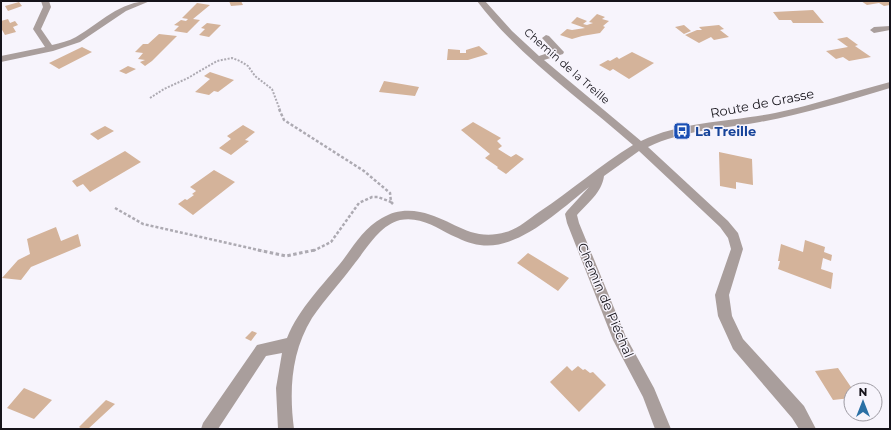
<svg xmlns="http://www.w3.org/2000/svg" width="891" height="430" font-family="Montserrat,sans-serif">
	<style>
		.building { fill: #d4b39a }
		.lines { fill: none; stroke-linecap: round; stroke-linejoin: round }
		.path-far2 { stroke: #adaab2; stroke-width: 2; stroke-dasharray: 2 1.5; stroke-linecap: butt }
		.path-far1 { stroke: #adaab2; stroke-width: 2.5; stroke-dasharray: 3 2; stroke-linecap: butt }
		.path { stroke: #adaab2; stroke-width: 3; stroke-dasharray: 3.5 2.5; stroke-linecap: butt }
		.minor { fill: #a99e9c; fill-rule: evenodd }
		.labels { text-anchor: middle; dominant-baseline: central; stroke-width: 3; stroke-linejoin: round; paint-order: stroke }
		.far-street-label { font-size: 11px; fill: #15131a; stroke: #f7f4fc }
		.street-label { font-size: 13px; fill: #15131a; stroke: #f7f4fc }
		.transit-label { font-size: 13px; font-weight: bold; fill: #164399; stroke: #f7f4fc; text-anchor: start }
	</style>
	<rect width="100%" height="100%" fill="#f7f4fc"/>
	<path class="building" d="M229,1H241L243,5L231,6Z
		M861,1H890V5L884,6L879,3L867,5Z
		M19,2L22,6L8,11L5,6Z
		M197,3L210,5L193,19L200,20L187,33L174,31L179,26L174,25L181,20L186,21L188,19L182,18Z
		M813,10L824,23H793L791,20H779L773,12Z
		M597,14L605,17L602,19L609,21L603,26L605,27L600,33L582,36L572,39L560,35L567,29L572,30L585,28L571,23L577,17L587,21L583,24L587,25L593,23L589,22Z
		M8,19L10,23L15,21L18,25L13,27L16,32L5,35L1,28V21Z
		M207,23L221,25L209,37L199,35L205,29L201,28Z
		M684,25L691,31L684,34L675,27Z
		M719,25L724,29L720,30L729,37L714,40L711,37L699,43L685,35L697,30H702L699,27Z
		M159,34L177,36L152,61L145,66L140,62L145,60L138,59L143,53L135,52L143,44H148Z
		M847,37L858,45L855,46L871,57L849,61L843,57L836,59L826,51L848,47L837,39Z
		M479,46L488,54L468,60H447L448,49L460,50V53H466V50Z
		M82,47L92,52L59,69L49,63Z
		M632,52L654,63L629,79L613,69L610,71L599,65L608,60L610,61L617,57L619,59Z
		M128,66L136,69L126,74L119,71Z
		M210,72L234,80L218,92L214,91L209,95L195,92L210,79L204,76Z
		M384,81L419,87L415,96L379,92Z
		M473,122L501,138L497,141L502,146L498,149L511,157L516,154L524,159L506,174L497,168L498,167L485,158L490,154L461,130Z
		M243,125L255,132L245,140L249,141L231,155L219,148L231,139L227,136Z
		M105,126L114,131L98,140L90,134Z
		M125,151L141,162L90,192L83,184L77,187L72,181Z
		M719,152L752,159L753,185L736,182V189L720,186Z
		M214,170L235,182L193,215L178,204L185,199L187,200L194,195L192,194L196,191L190,187Z
		M56,227L61,241L78,234L81,246L31,267L21,280L2,278L18,260L30,254L27,239Z
		M805,240L825,247L824,252L832,255L831,261L823,258L821,269L833,273L831,289L778,269L780,261H778L781,244L803,252Z
		M528,253L569,278L558,291L517,263Z
		M252,331L257,333L251,341L245,338Z
		M567,366L572,371L578,366L583,370L585,369L590,373L593,372L606,385L579,412L550,382Z
		M838,368L853,390H851V398L833,400L815,371Z
		M24,388L52,400L34,419L7,408Z
		M106,400L115,404L88,429H82L79,427Z"/>
	<g class="lines">
		<path class="path-far2" d="M150,98L164,89L188,78L217,61L232,58L240,61L248,66L255,76L272,89L280,110"/>
		<path class="path-far1" d="M279,109L284,120L364,171L390,193L391,202L393,204
			M115,208L143,224L263,251
			M313,251L331,242L359,203L372,197H378L391,202"/>
		<path class="path" d="M258,250L286,256L315,250"/>
		<path class="minor" d="M41,1H49L51,7L41,29L52,45C60,43 69,41 76,37C100,23 120,1 150,1L126,11L80,42L53,51L1,62V56L45,47L33,29L43,7Z
			M477,1H485L512,31L539,56L554,51L542,38L546,35L549,36L564,52L563,54L544,60L641,141C683,121 730,122 775,113C814,105 851,92 890,82V88C847,101 804,114 760,122C722,129 683,130 648,147L728,221L738,233L743,249L729,295L732,316L743,339L804,406L816,429H799L792,418L733,349L718,316L715,295L731,249L728,238L720,227L639,151L604,176C602,192 588,203 577,215L579,223L626,337L654,388L671,429H655L643,397L613,340L567,223L565,214L567,211L589,187C561,209 518,251 480,245C470,244 460,239 451,235C436,227 419,216 400,220C380,225 367,248 355,263C341,282 325,299 312,318C291,352 289,391 294,429H278L276,388L282,353L266,356L218,429H201L203,423L257,345L287,338C299,308 323,285 343,260C354,245 365,227 382,218C393,211 407,209 420,212C452,218 470,243 506,232C518,229 529,219 539,212C571,191 600,165 633,145C582,100 518,56 477,1Z
			M890,26V30L874,33L870,30L874,27Z"/>
	</g>
	<defs>
		<symbol id="bus-square" viewBox="-11 -11 22 22"><rect x="-9" y="-9" width="18" height="18" rx="4" fill="#1a4fb4" stroke="#f7f4fc"/><path d="M-5-6H5V4H4V6H2V4H-2V6H-4V4H-5ZM-3.5-4V0h7V-4ZM-3.5 1.2v1.5H-2V1.2ZM2 1.2v1.5H3.5V1.2Z" fill="#fff"/></symbol>
	</defs>
	<g fill-rule="evenodd">
		<use href="#bus-square" x="672" y="121" width="20" height="20"/>
	</g>
	<g class="labels">
		<g class="far-street-label">
			<text transform="translate(567 66) rotate(41)">Chemin de la Treille</text>
		</g>
		<g class="street-label">
			<text transform="translate(762 103) rotate(-11)">Route de Grasse</text>
			<text transform="translate(606 300) rotate(67)">Chemin de Piéchal</text>
		</g>
		<g class="transit-label">
			<text x="695" y="131">La Treille</text>
		</g>
	</g>
	<rect width="891" height="430" fill="none" stroke="#15131a" stroke-width="4"/>
	<g transform="translate(863 402)"><circle r="19" fill="#f7f4fc" stroke="#9d9aa2"/>
	<path d="M0-3L7 15L0 10L-7 15Z" fill="#2b70a5"/>
	<text y="-6" font-size="11" font-weight="bold" text-anchor="middle" fill="#15131a">N</text>
	</g>
</svg>
